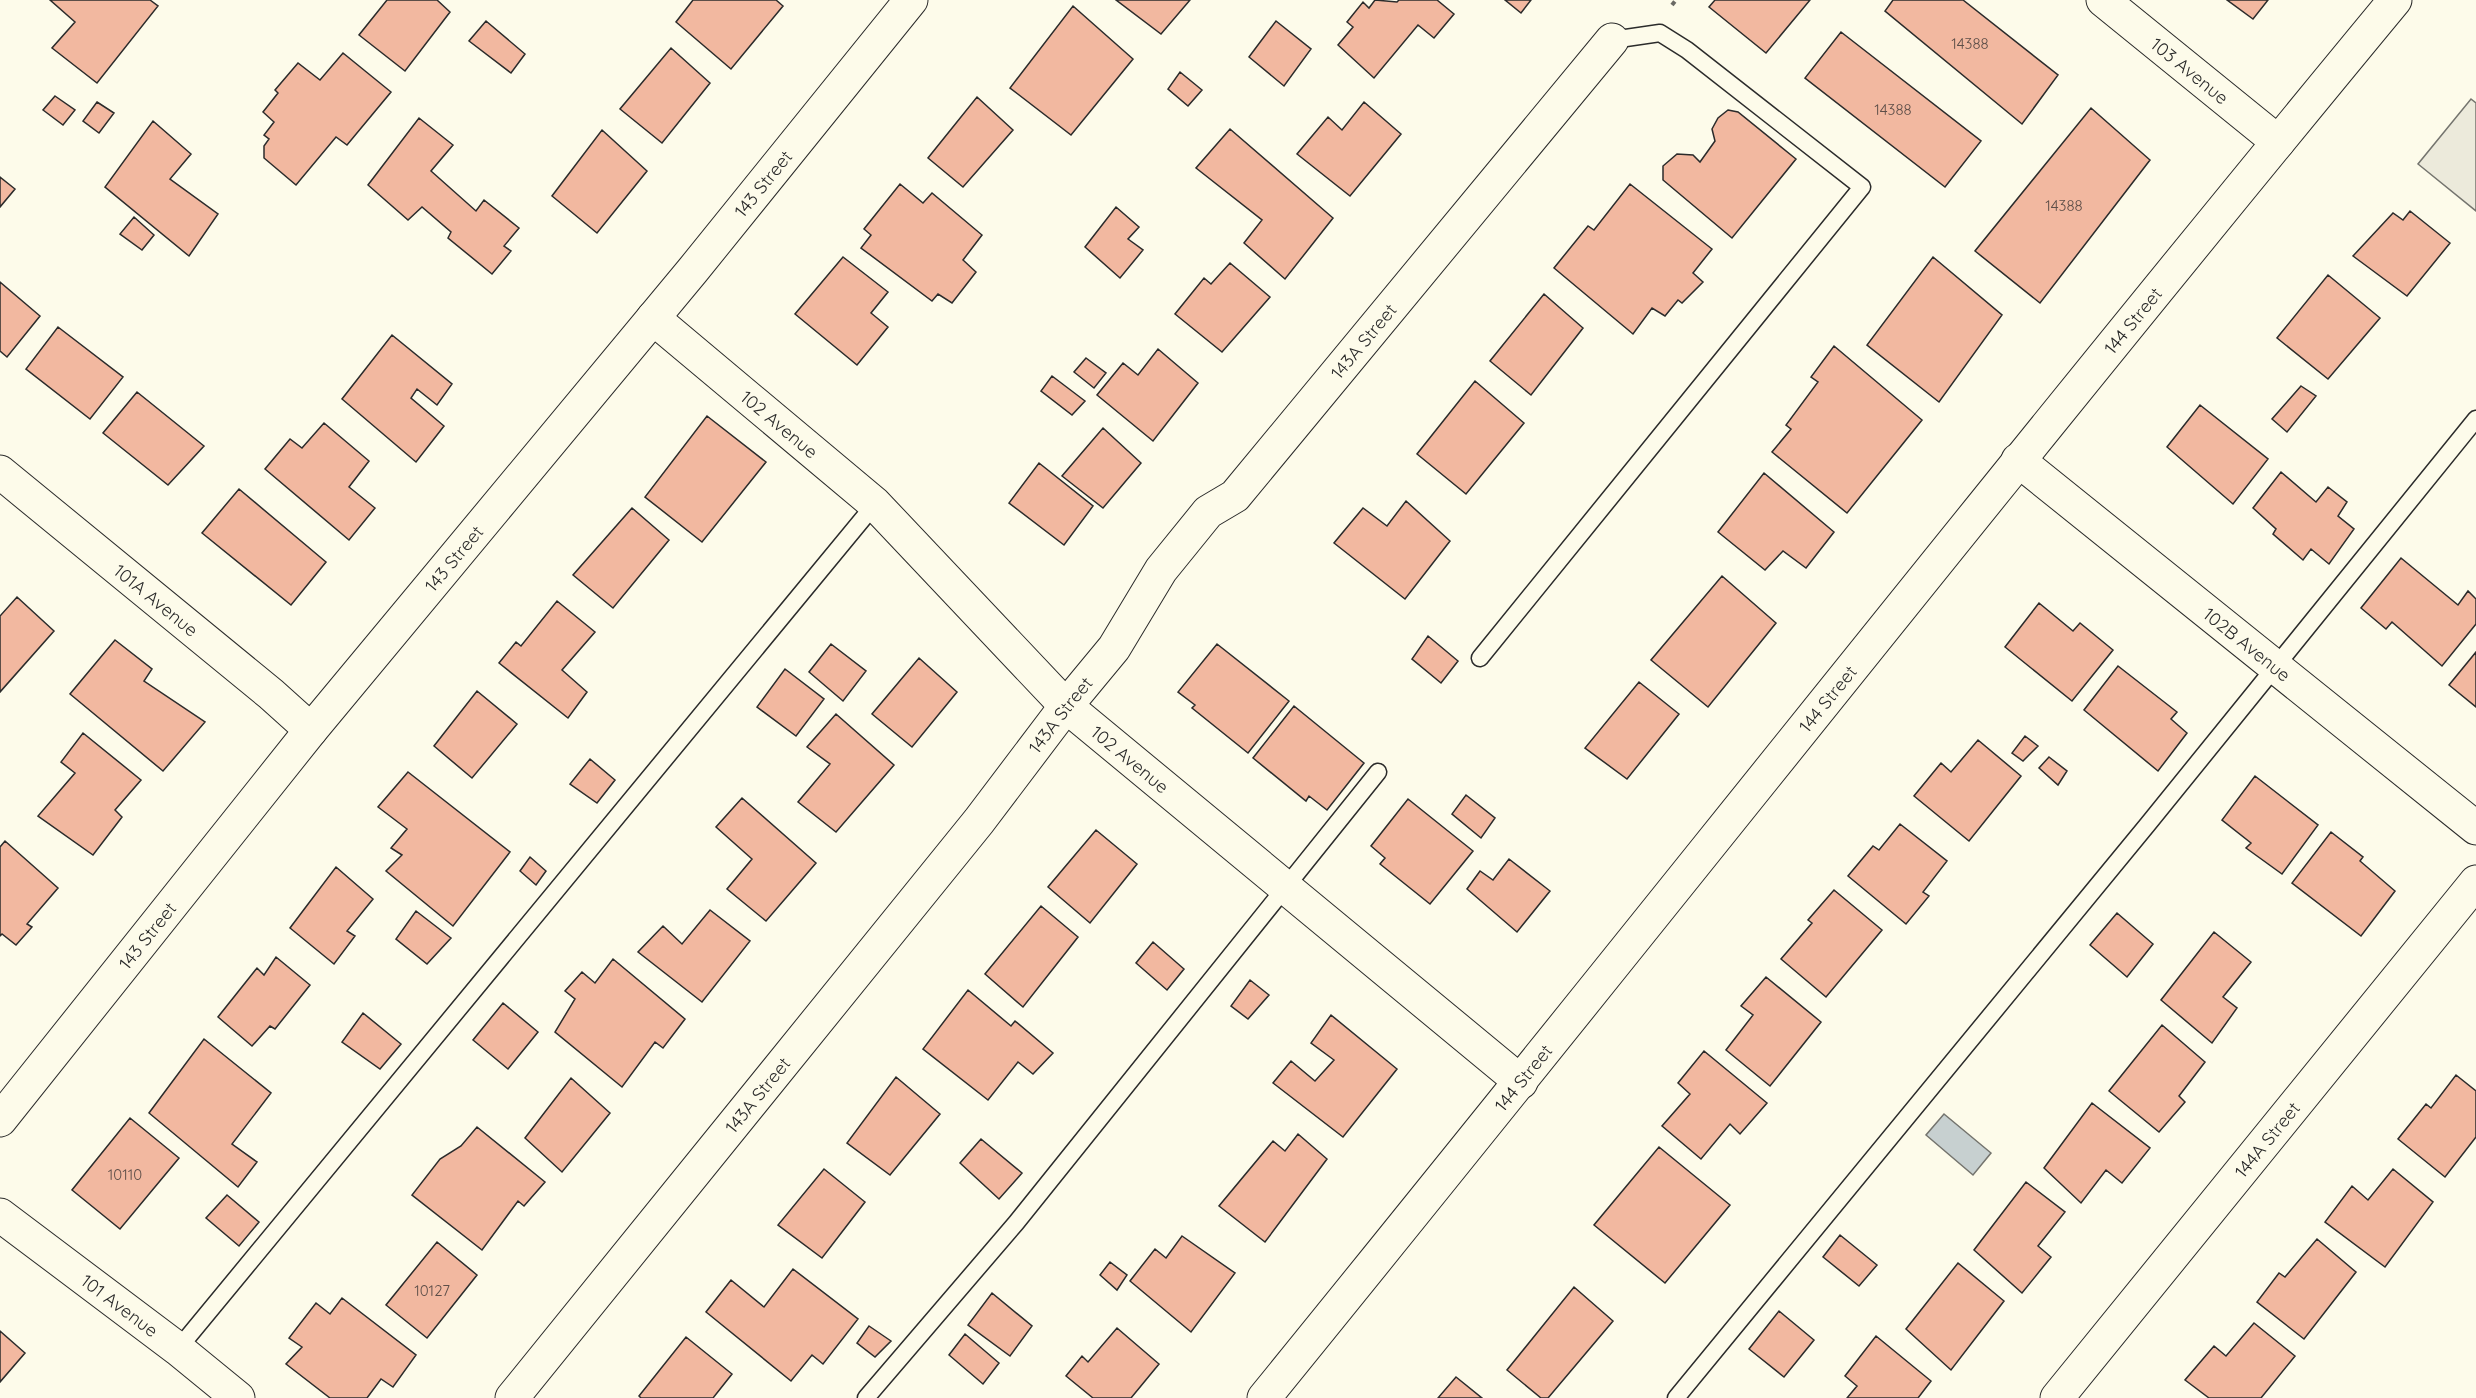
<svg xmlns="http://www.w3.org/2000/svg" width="2476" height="1398" font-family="Quicksand,sans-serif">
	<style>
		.parking { fill: #eceadb; stroke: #74746e; stroke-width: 1.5 }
		.water { fill: #c7d0d0; stroke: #74746e; stroke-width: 1.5 }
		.building { fill: #f2b8a0; stroke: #2b2b2b; stroke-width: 1.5 }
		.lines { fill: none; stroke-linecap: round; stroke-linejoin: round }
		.lane-casing { stroke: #2b2b2b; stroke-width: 19 }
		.street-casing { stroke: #2b2b2b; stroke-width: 35 }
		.secondary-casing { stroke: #2b2b2b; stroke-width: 35 }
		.path { stroke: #6a6964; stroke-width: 4; stroke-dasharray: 4.5 3; stroke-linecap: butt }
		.lane { stroke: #fdfbea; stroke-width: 16 }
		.street { stroke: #fdfbea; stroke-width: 33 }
		.secondary { stroke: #fdfbea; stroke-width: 33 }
		.labels { text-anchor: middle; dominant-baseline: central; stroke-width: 4.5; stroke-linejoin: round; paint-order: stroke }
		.number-label { font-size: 15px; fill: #5d4e48 }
		.street-label { font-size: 18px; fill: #2b2b2b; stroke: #fdfbea }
	</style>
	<rect width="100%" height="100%" fill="#fdfbea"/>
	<path class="parking" d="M2471,99L2476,103V211L2418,164Z"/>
	<path class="water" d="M1944,1114L1991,1153L1973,1175L1926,1135Z"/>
	<path class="building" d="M50,0H150L158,6L97,83L52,48L75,22Z
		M387,0H437L450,12L405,71L359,35Z
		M693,0H776L783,6L731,69L676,22Z
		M1116,0H1190L1161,34Z
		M1375,0L1397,2L1399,0H1437L1454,14L1434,38L1418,25L1374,78L1338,45L1353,27L1347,22L1363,2L1369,8Z
		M1505,0H1531L1521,13Z
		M1715,0H1810L1766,53L1709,7Z
		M1893,0H1963L2058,75L2022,124L1885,11Z
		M2227,0H2268L2253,19Z
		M1073,6L1133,59L1071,135L1010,88Z
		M486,21L525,54L511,73L469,41Z
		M1276,21L1311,49L1284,86L1249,57Z
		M1841,32L1981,141L1945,187L1805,78Z
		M671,48L710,83L662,143L620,109Z
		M343,53L391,92L347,145L336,137L296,185L264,158V146L269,139L264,135L274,122L263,112L278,93L275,90L298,63L320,80Z
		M1180,72L1202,90L1188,106L1168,89Z
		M55,96L75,110L63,125L43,110Z
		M977,97L1013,130L963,187L928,158Z
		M97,102L114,113L99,133L83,121Z
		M1364,102L1401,134L1350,196L1297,154L1328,117L1342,130Z
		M2091,108L2150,160L2040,303L1975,251Z
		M1728,110L1738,112L1796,159L1732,238L1663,180V166L1677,154L1693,155L1700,162L1715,141L1712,129L1718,118Z
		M419,118L453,145L431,171L476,211L484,200L519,228L504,246L511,251L492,274L448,238L451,232L422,207L408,220L368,185Z
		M153,121L191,154L170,179L218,214L189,256L105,187Z
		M1230,129L1333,218L1285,279L1244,243L1262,220L1196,168Z
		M602,130L647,171L597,233L552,196Z
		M0,177L15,189L0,207Z
		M900,184L923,203L932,193L982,235L963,260L976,272L952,303L938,294L932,301L861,248L871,235L864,229Z
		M1630,184L1712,249L1693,273L1703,282L1682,303L1678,300L1665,316L1652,308L1633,334L1554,268L1588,226L1594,230Z
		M1116,207L1139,227L1128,239L1143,250L1120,278L1085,247Z
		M2410,211L2450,243L2407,296L2353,256L2393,213L2403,220Z
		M134,217L154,235L142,250L120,234Z
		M843,257L888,292L871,313L888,327L857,365L795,314Z
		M1933,257L2002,315L1939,402L1867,345Z
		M1230,263L1270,297L1222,352L1175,314L1204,278L1211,284Z
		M2328,275L2380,318L2328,379L2277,338Z
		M0,282L40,316L7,357L0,351Z
		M1544,294L1583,328L1531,395L1490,361Z
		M58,327L123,377L90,419L26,369Z
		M392,335L452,384L437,405L417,389L411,398L444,426L416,462L342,399Z
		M1834,346L1922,420L1847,513L1772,452L1791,429L1786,425L1818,382L1811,377Z
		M1158,349L1198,383L1153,441L1097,395L1123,363L1138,375Z
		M1086,358L1106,373L1094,388L1074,372Z
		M1052,376L1085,401L1072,415L1041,391Z
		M1475,381L1524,423L1466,494L1417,454Z
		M2301,386L2316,396L2287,432L2272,419Z
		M137,392L204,446L168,485L103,433Z
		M2200,405L2268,459L2233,504L2167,447Z
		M707,416L766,462L702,542L645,497Z
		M324,423L369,461L349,487L375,508L349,540L265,469L290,439L302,448Z
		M1103,428L1141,463L1103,508L1062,476Z
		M1039,463L1093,506L1064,545L1009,503Z
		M2281,472L2316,502L2328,487L2347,502L2338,516L2354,529L2329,564L2311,549L2303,560L2273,534L2276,529L2253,508Z
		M1764,473L1834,532L1806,568L1783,551L1765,570L1718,532Z
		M239,489L326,562L291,605L202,533Z
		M1406,501L1450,541L1405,599L1334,543L1363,508L1387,526Z
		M632,508L669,540L613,608L573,575Z
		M2401,558L2458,605L2468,591L2476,599V624L2442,666L2392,622L2386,629L2361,608Z
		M1722,576L1776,623L1708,707L1651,660Z
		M17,597L54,631L0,692V616Z
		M557,601L595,632L562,670L587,692L568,718L499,663L516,642L521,646Z
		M2039,603L2073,631L2080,623L2113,650L2072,701L2005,647Z
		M1428,636L1458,661L1441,683L1412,659Z
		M115,640L152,669L144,681L205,722L163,771L70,694Z
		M831,644L866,671L843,701L809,672Z
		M1217,644L1289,701L1248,753L1192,708L1195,705L1178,692Z
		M2476,652V707L2449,685Z
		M919,658L957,692L912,747L872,714Z
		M2118,666L2177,712L2171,719L2187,733L2158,771L2084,710Z
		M785,669L824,699L796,736L757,707Z
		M1639,682L1679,714L1627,779L1585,748Z
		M477,691L517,724L472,778L434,746Z
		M1294,706L1364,763L1327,810L1309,796L1306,801L1253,758Z
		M836,714L894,765L836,832L798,802L830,764L807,747Z
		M83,733L141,780L115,810L122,817L93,855L38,816L75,773L61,762Z
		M2025,736L2038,746L2023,761L2012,753Z
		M1978,740L2021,776L1969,841L1914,796L1941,763L1951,772Z
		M2049,757L2067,771L2058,785L2039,768Z
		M590,759L615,780L597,803L570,784Z
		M408,772L510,852L453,926L386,871L402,855L391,848L407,829L378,807Z
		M2255,776L2318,825L2282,874L2246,848L2251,843L2222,820Z
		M1466,795L1495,818L1481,838L1452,814Z
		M742,798L816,863L766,921L727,889L752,859L716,827Z
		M1408,799L1473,851L1430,904L1380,864L1385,858L1371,846Z
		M1900,824L1947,861L1923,892L1929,896L1906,924L1848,876L1873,846L1879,850Z
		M1096,830L1137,864L1090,923L1048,887Z
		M2331,832L2363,857L2360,861L2395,891L2361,936L2292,883Z
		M5,841L58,888L27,924L32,927L16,945L2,934L0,936V847Z
		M530,857L546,871L536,885L520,871Z
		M1509,859L1550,891L1517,932L1467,889L1480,871L1493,880Z
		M336,867L373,899L347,931L355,936L334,964L290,928Z
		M1834,890L1882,930L1826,997L1781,959L1812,923L1808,920Z
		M1041,906L1078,937L1023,1007L985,974Z
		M710,910L750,941L702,1002L638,952L663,926L682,944Z
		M416,911L451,938L427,964L396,939Z
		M2117,913L2153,944L2127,977L2090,945Z
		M2214,932L2251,962L2223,997L2237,1008L2212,1043L2161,1000Z
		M1153,942L1184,969L1167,990L1136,963Z
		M276,957L310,985L275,1029L270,1026L252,1046L218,1017L257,968L264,975Z
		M613,959L685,1019L663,1048L655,1042L622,1087L555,1032L575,999L565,991L582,972L595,983Z
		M1766,977L1821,1022L1770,1086L1726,1050L1753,1015L1741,1006Z
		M1250,980L1269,995L1248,1019L1231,1006Z
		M968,990L1011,1026L1015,1021L1053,1053L1033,1074L1018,1062L988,1100L923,1049Z
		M503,1003L538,1032L508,1069L473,1040Z
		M363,1013L401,1044L380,1069L342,1042Z
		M1331,1015L1397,1069L1343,1137L1273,1083L1291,1061L1315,1081L1334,1060L1311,1043Z
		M2162,1025L2205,1062L2179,1096L2185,1102L2159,1132L2109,1091Z
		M204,1039L271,1093L232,1144L257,1162L238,1187L149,1113Z
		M1704,1051L1767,1103L1740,1134L1730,1124L1701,1159L1662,1126L1690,1094L1678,1083Z
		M2456,1075L2476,1091V1137L2445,1177L2398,1139L2426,1104L2431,1108Z
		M896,1077L940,1114L890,1175L847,1143Z
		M571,1078L610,1113L562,1172L525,1138Z
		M2092,1103L2150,1148L2122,1183L2106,1170L2081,1203L2044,1168Z
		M130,1118L179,1158L120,1229L72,1190Z
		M477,1127L545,1182L524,1206L518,1201L482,1250L412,1195L440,1159L461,1146Z
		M1298,1134L1327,1159L1265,1242L1219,1206L1273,1141L1285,1151Z
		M981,1139L1022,1173L999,1199L960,1163Z
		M1659,1147L1730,1205L1665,1283L1594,1225Z
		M824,1169L865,1202L822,1258L778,1225Z
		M2393,1169L2433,1202L2385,1267L2325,1222L2352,1186L2368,1200Z
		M2026,1182L2065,1212L2038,1246L2051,1257L2022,1293L1974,1250Z
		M227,1195L259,1222L239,1246L206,1218Z
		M1840,1235L1877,1265L1859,1286L1823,1257Z
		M1182,1236L1235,1273L1191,1332L1130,1281L1155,1249L1166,1258Z
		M2317,1239L2356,1272L2304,1339L2257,1302L2279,1273L2285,1277Z
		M437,1242L477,1275L427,1338L386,1305Z
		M1110,1262L1127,1275L1117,1290L1100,1275Z
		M1958,1263L2004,1301L1951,1370L1906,1329Z
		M793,1269L858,1319L823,1364L812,1355L791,1381L706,1312L731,1280L764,1307Z
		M1574,1287L1613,1321L1548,1398H1541L1507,1370Z
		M992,1293L1032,1326L1010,1356L968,1325Z
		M342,1298L416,1355L393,1387L381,1379L367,1398H330L286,1364L302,1347L289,1338L316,1303L330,1314Z
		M1779,1311L1814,1340L1784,1377L1749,1349Z
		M2254,1323L2295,1356L2261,1398H2209L2185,1380L2214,1346L2226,1356Z
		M869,1326L891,1341L875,1357L857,1343Z
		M1117,1328L1159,1364L1131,1398H1093L1066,1376L1082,1356L1088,1362Z
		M0,1331L25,1353L0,1382Z
		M965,1334L999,1363L983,1384L949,1355Z
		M1876,1336L1931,1381L1918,1398H1847L1857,1386L1845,1376Z
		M686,1337L732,1374L713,1398H641L639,1396Z
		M1456,1377L1482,1398H1438Z"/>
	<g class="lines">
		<defs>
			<path id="lane" d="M1480,658L1862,187L1687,50L1660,33L1612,40
				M178,1349L875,504
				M866,1398L1016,1223L1378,772
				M1676,1398L2148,824L2476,419"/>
			<g id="street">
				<path id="s1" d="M653,318L875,504L1066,706L1521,1082"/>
				<path id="s2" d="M2018,460L2476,828"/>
				<path id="s3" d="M0,472L271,694L311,730"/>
				<path id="s4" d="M0,1120L311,730L693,270L911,0"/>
				<path id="s5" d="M0,1215L178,1349L238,1398"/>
				<path id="s6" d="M512,1398L979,821L1066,706L1114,648L1161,570L1208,512L1235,496L1612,40"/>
				<path id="s7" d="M2057,1398L2476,882"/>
			</g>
			<g id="secondary">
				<path id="s8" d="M2103,0L2278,142"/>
				<path id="s9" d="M1264,1398C1642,933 2013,462 2395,0"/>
			</g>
		</defs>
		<use href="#lane" class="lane-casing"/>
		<use href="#street" class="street-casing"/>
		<use href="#secondary" class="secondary-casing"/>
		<path class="path" d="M1672,5L1676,0"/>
		<use href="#lane" class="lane"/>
		<use href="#street" class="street"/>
		<use href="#secondary" class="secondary"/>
	</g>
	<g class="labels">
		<g class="number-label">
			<text x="1970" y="43">14388</text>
			<text x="1893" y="109">14388</text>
			<text x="2064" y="205">14388</text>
			<text x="125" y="1174">10110</text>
			<text x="432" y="1290">10127</text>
		</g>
		<g class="street-label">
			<text stroke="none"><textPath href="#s8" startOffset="112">103 Avenue</textPath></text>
			<text stroke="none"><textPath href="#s4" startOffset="1208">143 Street</textPath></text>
			<text stroke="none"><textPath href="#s9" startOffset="1384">144 Street</textPath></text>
			<text stroke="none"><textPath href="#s6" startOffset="1360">143A Street</textPath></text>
			<text stroke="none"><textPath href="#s1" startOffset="165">102 Avenue</textPath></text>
			<text stroke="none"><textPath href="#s4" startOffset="722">143 Street</textPath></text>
			<text stroke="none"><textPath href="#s3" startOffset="202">101A Avenue</textPath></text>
			<text stroke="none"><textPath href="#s2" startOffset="294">102B Avenue</textPath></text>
			<text stroke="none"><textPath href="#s9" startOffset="898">144 Street</textPath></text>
			<text stroke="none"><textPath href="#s6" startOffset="876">143A Street</textPath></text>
			<text stroke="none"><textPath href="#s1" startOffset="651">102 Avenue</textPath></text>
			<text stroke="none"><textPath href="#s4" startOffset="236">143 Street</textPath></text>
			<text stroke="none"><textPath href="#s9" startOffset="412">144 Street</textPath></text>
			<text stroke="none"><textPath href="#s6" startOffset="390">143A Street</textPath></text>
			<text stroke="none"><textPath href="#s7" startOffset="333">144A Street</textPath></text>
			<text stroke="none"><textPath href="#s5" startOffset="150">101 Avenue</textPath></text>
		</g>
	</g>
</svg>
